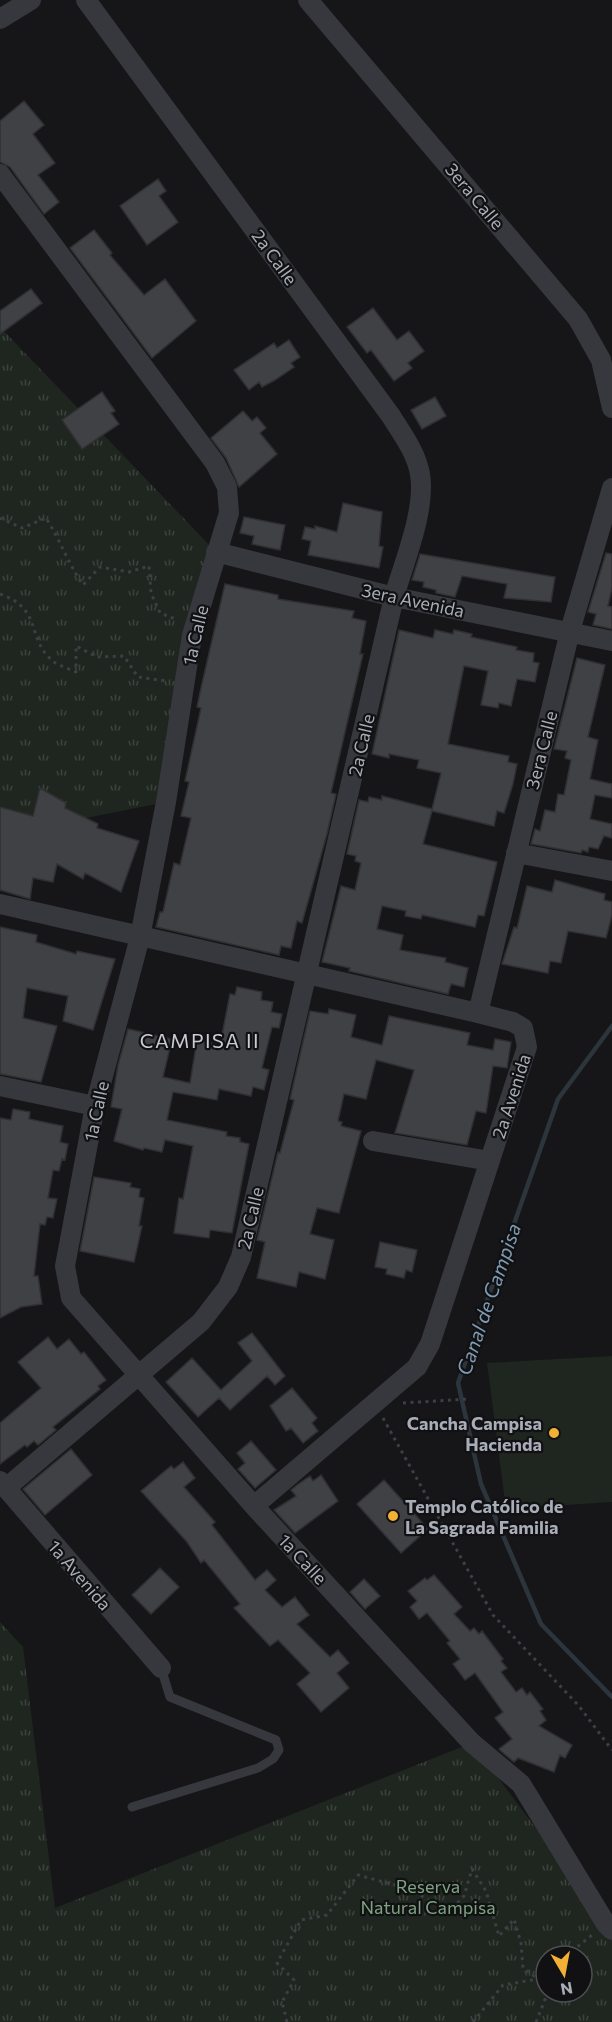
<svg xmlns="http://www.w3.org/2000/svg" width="612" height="2022" font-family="Commissioner,sans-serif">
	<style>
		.park { fill: url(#park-tufts); fill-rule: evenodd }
		.pitch { fill: #1e261f }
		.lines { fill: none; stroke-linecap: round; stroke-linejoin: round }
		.stream { stroke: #2c353c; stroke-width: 4.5 }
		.building { fill: #404145; stroke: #303034; stroke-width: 1.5 }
		.path { stroke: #3d3f44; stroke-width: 3; stroke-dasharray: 3 4.5; stroke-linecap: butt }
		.service { stroke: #37383d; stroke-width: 9 }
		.minor { stroke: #37383d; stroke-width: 20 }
		.poi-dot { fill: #f2b134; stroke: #111113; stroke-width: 2 }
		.labels { text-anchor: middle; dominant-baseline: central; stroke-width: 4.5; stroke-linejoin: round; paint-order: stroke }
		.street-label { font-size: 18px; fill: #a8adb8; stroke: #111113 }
		.poi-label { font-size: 18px; font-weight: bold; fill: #a8adb8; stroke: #111113; text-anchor: end }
		.park-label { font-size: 18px; fill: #7fa381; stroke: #111113 }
		.neighbourhood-label { font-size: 20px; letter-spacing: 1.5px; fill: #c9ccd4; stroke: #111113 }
		.water-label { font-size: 20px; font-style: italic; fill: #7f9bb3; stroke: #111113 }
	</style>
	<defs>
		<pattern id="park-tufts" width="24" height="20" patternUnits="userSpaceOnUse" patternTransform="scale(1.5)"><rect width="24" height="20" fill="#1e261f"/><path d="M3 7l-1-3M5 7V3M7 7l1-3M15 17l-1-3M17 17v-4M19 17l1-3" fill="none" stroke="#3c433d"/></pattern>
	</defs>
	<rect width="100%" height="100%" fill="#161618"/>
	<path class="park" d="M0,327L216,552L166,802L0,835Z
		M0,1622L23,1647L55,1908L472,1743L612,1930V2022H0ZM546,1956H582V1992H546Z"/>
	<path class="pitch" d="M612,1356V1502L506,1509L487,1363Z"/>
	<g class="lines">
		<path class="stream" d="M612,1026L558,1099L458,1383L481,1484L541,1624L612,1697"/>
	</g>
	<path class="building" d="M24,101L44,125L33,134L55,163L38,175L59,202L44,214L10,167L0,162V121Z
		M158,179L166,191L159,196L178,222L147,245L120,206Z
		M94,230L112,253L110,255L144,295L165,279L196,321L152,358L70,248Z
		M31,289L42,303L0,334V311Z
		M373,308L397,340L409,331L424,351L408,363L412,368L394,381L371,350L367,353L347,327Z
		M289,340L300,357L291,363L294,367L275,380L262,387L259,382L249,390L234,370L274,343L277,348Z
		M102,392L115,411L111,413L119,424L82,449L62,420Z
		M435,397L446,416L422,429L411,410Z
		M243,411L252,421L257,417L266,428L260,433L277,454L239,487L226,458L211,438Z
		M343,503L382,512L379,546L383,547L379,568L308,555L311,541L302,539L305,527L315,529V526L337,532Z
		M244,517L285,525L280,550L252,544L254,536L240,533Z
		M606,553L612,554V588L608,606L612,607V629L593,625L596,614L588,612Z
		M420,554L555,577L551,602L504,598L507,584L462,576L455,597L436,593V590L423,587L424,582L412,580Z
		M225,584L278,595V599L354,611L352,618L366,621L360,654H363L331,793L336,794L327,834L302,923L297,921L291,948L281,946L279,955L156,927L160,912H163L174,863L180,865L191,818L181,816L189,782L185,781L201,708L197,707L201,688Z
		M399,630L433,638L435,630L453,634L454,630L472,634L471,637L517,647L516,650L534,653L533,662L539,663L535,682L517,679L511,706L499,703L498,708L481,705L488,671L464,666L448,744L509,756L508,762L517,764L513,784L504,813L497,811L494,826L432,811L423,844L497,862L484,916L478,915L475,927L422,915L421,919L405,916L406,911L382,906L377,929L403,935L400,950L446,958L445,962L468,968L464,987L451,984L448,994L349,971L350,968L322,962L341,886L355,890L361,863L355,861L356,856L347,854L359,800L368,802L369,797L382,800V796L432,809L441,773L417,768L419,760L389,754V758L372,754Z
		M577,658L605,665L588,737L598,740L590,779L612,784V798L595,795L590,819L612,824V838L604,836L598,849L589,847L588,852L582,850L581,853L531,844L535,829L540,831L545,810L555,812L558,794L564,795L571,760L565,758L567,751L554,749Z
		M40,788L66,803L65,808L98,824L97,828L139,841L121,892L85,873L83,879L57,864L53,882L33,878L30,899L0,890V807L33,816Z
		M555,880L605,894L604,900L612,902V915L606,938L568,931L561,963L550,961L548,973L502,964L514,927L517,928L527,886L552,892Z
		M0,927L37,935L36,942L76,954L77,951L115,959L93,1030L63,1021L68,996L27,988L23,1018L57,1026L41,1082L0,1074Z
		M237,987L262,992L261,1000L273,1002L271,1012L282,1014L279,1028L272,1027L262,1068L269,1070L264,1090L253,1087L251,1096L219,1089L217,1100L173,1092L167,1120L227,1132L226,1136L240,1138V1142L249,1144L232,1233L210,1230L209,1238L174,1233L179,1198L183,1199L193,1146L165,1140L162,1152L144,1148L143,1150L114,1141L122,1109L111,1107L118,1065L128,1029L172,1039L163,1077L190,1083L197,1040L220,1045L230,994L235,995Z
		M329,1009L356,1015L351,1037L382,1045L389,1016L470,1033L467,1045L493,1050L495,1039L511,1042L507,1068L493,1066L486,1113L476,1111L467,1145L395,1133L414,1070L376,1060L366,1099L344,1094L338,1121L342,1122L341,1126L361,1131L339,1213L317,1208L310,1234L334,1240L325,1279L299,1272L296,1287L257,1278L265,1242L257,1240L278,1152L280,1153L294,1100L290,1099L310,1011L328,1014Z
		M13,1109L30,1112L29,1119L63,1126L60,1142L68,1144L65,1160L62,1159L59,1171L53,1170L48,1198L57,1199L53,1218L47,1217L45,1225L40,1224L34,1276H38L42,1304L21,1307L0,1318V1118L11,1120Z
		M94,1177L131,1183L130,1187L140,1189L139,1197L144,1198L139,1226H142L134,1262L80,1251Z
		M380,1242L417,1250L412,1272L406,1270L404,1278L386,1274L387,1269L375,1267Z
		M252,1333L285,1376L275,1385L267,1376L230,1410L219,1398L198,1417L166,1382L192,1358L221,1390L252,1361L238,1343Z
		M48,1337L57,1349L69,1339L81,1354L84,1352L106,1380L98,1386L100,1389L53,1427L56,1430L38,1445L34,1441L27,1447L25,1445L0,1464V1423L41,1388L18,1362Z
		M292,1388L317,1418L312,1423L318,1431L303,1443L291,1428L286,1431L270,1406Z
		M251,1441L276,1470L255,1488L238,1469L245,1463L237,1453Z
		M71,1449L92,1475L45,1515L23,1489Z
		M183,1462L195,1478L184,1487L215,1522L212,1525L255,1580L267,1570L276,1580L265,1590L282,1607L295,1597L309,1615L297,1624L330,1657L338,1650L349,1663L337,1673L349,1688L321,1712L297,1684L310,1673L278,1640L270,1646L234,1608L240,1604L204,1560L201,1563L187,1542L141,1491L171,1466L174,1469Z
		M321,1475L338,1501L295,1533L274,1510L296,1496L291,1490L297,1485L310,1476L313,1481Z
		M384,1480L428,1529L401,1553L357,1504Z
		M160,1568L179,1587L151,1614L132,1595Z
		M434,1575L462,1607L454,1614L470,1631L474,1628L479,1634L482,1631L503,1659L501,1661L507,1668L501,1672L516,1692L522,1688L527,1695L530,1692L543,1709L540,1711L546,1720L539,1726L572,1745L565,1758L560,1755L554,1772L518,1758L514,1762L502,1752L499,1749L512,1739L495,1718L503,1712L475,1673L465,1680L453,1664L460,1659L447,1643L450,1641L427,1613L419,1619L410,1607L417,1601L408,1591L425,1578L427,1580Z
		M364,1579L380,1596L365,1609L350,1592Z"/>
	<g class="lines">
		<path class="path" d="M0,518L22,528L46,518C60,540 68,563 83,585L100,567L129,572L149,566L151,593L160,613L178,620
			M0,594C44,609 25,639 54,662C60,666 69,669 76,672V646L97,657L124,656L138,677L166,681
			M403,1403L469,1399
			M383,1418L493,1615L579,1706L612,1750
			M566,1956L592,1935
			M287,2022L282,2002L294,1980L277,1963L301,1920L327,1915L358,1875L410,1889L449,1912L464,1896L472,1869L486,1891L499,1936L514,1919L521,1943L523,1968L538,1979
			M473,2022L503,1985L538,1979L546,1972
			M536,2022L548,1992"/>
		<path class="service" d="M132,1807L258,1768L273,1759L279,1750L276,1740L170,1697L161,1668"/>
		<path class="minor" d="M308,0L578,319L601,360L612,408
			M0,19L31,0
			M0,174L215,463L227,487L229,513L192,635L166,802L140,937L95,1106L65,1266L71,1298L254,1506L472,1743L521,1784L606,1924L612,1930
			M216,552L394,597L612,641
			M516,853L612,871
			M0,904L478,1013L513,1022L523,1028L527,1047L430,1344L417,1367L254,1506
			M478,1013L570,631L612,488
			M0,1086L95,1106
			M373,1141L490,1161
			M0,1481L161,1668
			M6,1488L201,1322L228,1287L241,1257L394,597C404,562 426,510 420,474C416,452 402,434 391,416L86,0"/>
	</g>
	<g class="poi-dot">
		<circle cx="554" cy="1433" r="6"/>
		<circle cx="393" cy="1516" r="6"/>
	</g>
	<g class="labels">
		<g class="street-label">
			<text transform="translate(475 196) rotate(50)">3era Calle</text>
			<text transform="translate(275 257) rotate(54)">2a Calle</text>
			<text transform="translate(413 600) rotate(12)">3era Avenida</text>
			<text transform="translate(195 635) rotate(-77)">1a Calle</text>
			<text transform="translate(361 745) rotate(-77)">2a Calle</text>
			<text transform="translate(541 750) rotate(-76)">3era Calle</text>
			<text transform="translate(511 1096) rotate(-72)">2a Avenida</text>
			<text transform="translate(96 1111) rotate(-78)">1a Calle</text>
			<text transform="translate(250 1218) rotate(-77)">2a Calle</text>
			<text transform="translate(303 1559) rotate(47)">1a Calle</text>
			<text transform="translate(80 1575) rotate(49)">1a Avenida</text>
		</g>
		<g class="poi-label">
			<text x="542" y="1423">Cancha Campisa<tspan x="542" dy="21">Hacienda</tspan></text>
			<text x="405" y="1506" text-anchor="start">Templo Católico de<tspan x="405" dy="21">La Sagrada Familia</tspan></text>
		</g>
		<g class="park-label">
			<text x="428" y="1886">Reserva<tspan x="428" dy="21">Natural Campisa</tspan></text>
		</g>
		<g class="neighbourhood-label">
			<text x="200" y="1040">CAMPISA II</text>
		</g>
		<g class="water-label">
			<text transform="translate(488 1299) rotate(-71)">Canal de Campisa</text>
		</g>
	</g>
	<g transform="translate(564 1974) rotate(170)"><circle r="28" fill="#111113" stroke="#4d4f55" stroke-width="1.5"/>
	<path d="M0-4.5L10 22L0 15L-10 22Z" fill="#f2b134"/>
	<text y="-9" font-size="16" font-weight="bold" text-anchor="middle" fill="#a8adb8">N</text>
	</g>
</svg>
